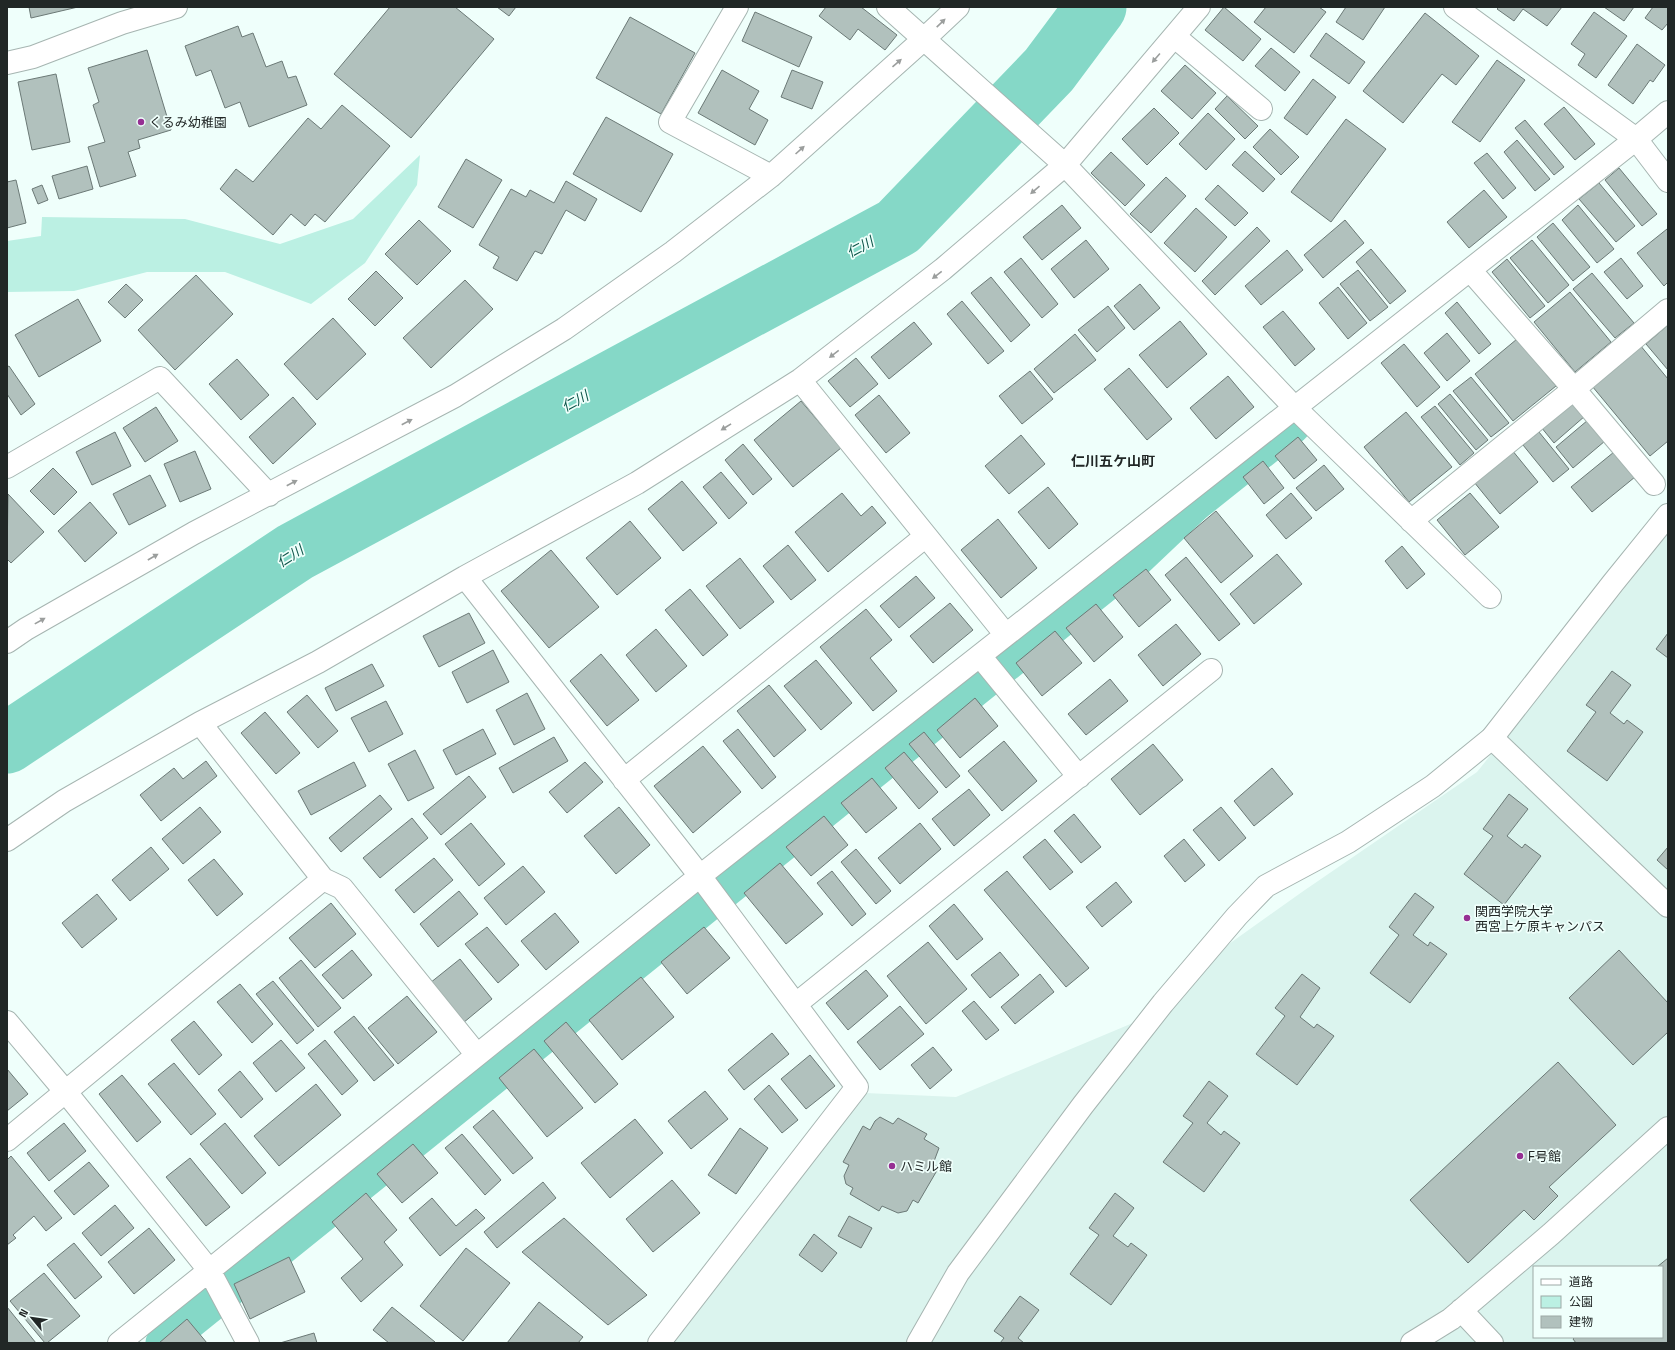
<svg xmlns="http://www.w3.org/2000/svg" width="1675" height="1350" font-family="'Space Grotesk','Noto Sans JP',sans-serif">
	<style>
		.built { fill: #dbf4ee; fill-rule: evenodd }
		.green { fill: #bbf0e3 }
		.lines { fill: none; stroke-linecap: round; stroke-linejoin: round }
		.canal { stroke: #85d8c7; stroke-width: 35 }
		.river { stroke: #85d8c7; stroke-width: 61 }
		.building { fill: #b1c1bd; stroke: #6b7976 }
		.pedestrian-casing { stroke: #a6b5b1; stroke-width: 24 }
		.minor-casing { stroke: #a6b5b1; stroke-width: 24 }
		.pedestrian { stroke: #fff; stroke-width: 22 }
		.minor { stroke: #fff; stroke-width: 22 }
		.oneway { fill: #9b9e9d }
		.poi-dot { fill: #962f93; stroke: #effffb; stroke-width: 1.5 }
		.labels { text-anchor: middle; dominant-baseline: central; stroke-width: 3.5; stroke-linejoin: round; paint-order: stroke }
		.poi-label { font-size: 13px; fill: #212726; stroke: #effffb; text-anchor: start }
		.water-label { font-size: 14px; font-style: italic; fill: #0c5549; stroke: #effffb }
		.neighbourhood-label { font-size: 14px; font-weight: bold; fill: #212726; stroke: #effffb }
	</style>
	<rect width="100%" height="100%" fill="#effffb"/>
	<path class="built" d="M1668,534V1343H669L865,1093L956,1097L1171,1007L1229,944L1302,892L1477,772ZM1534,1267H1662V1337H1534Z"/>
	<path class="green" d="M420,155L417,185L365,263L311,304L225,272H147L74,291L7,292V241L41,236L42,217L185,219L280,244L353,219Z"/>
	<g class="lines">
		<path class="canal" d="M163,1343L1138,558L1195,504L1293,426"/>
		<path class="river" d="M7,743L295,552L898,227L1049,70L1096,7"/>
	</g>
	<path class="building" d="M29,7H78L31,18Z
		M390,7H455L494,39L411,138L334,74Z
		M497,7H516L509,16Z
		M826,7H861L897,35L885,50L858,29L850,40L819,16Z
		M1224,7L1261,39L1243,61L1205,30Z
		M1266,7H1319L1326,12L1294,53L1254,22Z
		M1346,7H1385L1363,40L1336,22Z
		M1499,7H1562L1547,26L1523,9L1514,21L1497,9Z
		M1604,7H1634L1624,21Z
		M1653,7H1668V23L1662,30L1645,18Z
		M755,12L812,37L799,67L742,41Z
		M1594,12L1627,36L1596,78L1578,65L1585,54L1571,44Z
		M1425,13L1479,56L1456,85L1442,74L1403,123L1363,91Z
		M630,17L695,53L661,114L596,78Z
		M238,26L242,37L253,33L266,67L282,61L288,78L296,76L307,105L249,127L240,102L225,108L211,70L196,76L185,46Z
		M1326,33L1365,62L1349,84L1310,56Z
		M1637,44L1665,65L1653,82L1650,80L1633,104L1608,85Z
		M1271,48L1300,72L1285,91L1255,66Z
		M147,50L171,130L138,140L140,148L128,152L136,176L100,187L88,147L105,142L93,105L99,102L88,68Z
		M1497,60L1525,80L1480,142L1452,122Z
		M1185,65L1216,93L1192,119L1161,91Z
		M722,70L759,91L749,109L768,120L755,145L698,113Z
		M792,70L823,82L812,109L781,97Z
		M56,74L70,142L32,150L18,82Z
		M1313,79L1336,97L1307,135L1284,118Z
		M1227,96L1258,126L1245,139L1215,109Z
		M342,105L390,146L325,222L315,214L305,226L291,214L273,235L220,189L236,169L253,182L308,118L321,129Z
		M1564,107L1595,144L1575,160L1544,124Z
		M1154,108L1179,133L1147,165L1122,139Z
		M1208,113L1235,139L1206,170L1179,144Z
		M606,117L673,154L641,212L573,174Z
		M1346,119L1386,149L1331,222L1291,192Z
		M1525,120L1564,167L1554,175L1515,128Z
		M1270,129L1299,157L1281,175L1253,147Z
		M1517,140L1550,179L1535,191L1504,152Z
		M1245,151L1275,179L1263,192L1232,165Z
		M1111,152L1145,185L1125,206L1091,173Z
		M1487,153L1516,188L1503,199L1474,163Z
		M466,159L502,180L473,228L438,207Z
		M87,166L93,189L59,199L52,176Z
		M1619,168L1657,214L1642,226L1605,180Z
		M1166,177L1186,196L1151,233L1130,214Z
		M16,180L26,223L7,228V182Z
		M566,181L597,199L585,221L566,210L542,254L535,251L517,281L493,268L499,257L479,245L511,189L526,197L530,190L554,203Z
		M1599,183L1635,226L1616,242L1579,199Z
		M42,185L48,200L38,204L32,189Z
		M1218,185L1248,213L1235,226L1205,199Z
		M1484,190L1507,217L1469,248L1447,222Z
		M1062,205L1081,228L1042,260L1023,237Z
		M1578,205L1614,249L1597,263L1562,220Z
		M1196,208L1227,237L1195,272L1164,243Z
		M419,220L451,251L417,285L385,254Z
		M1345,220L1364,243L1323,278L1304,255Z
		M1553,223L1590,267L1573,281L1537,237Z
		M1257,227L1270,241L1215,295L1202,281Z
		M1667,229L1668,231V282L1664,286L1637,253Z
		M1086,240L1109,269L1074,298L1051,269Z
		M1532,240L1569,285L1548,303L1510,258Z
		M1371,249L1406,291L1390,304L1356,262Z
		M1287,250L1303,270L1261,305L1245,286Z
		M1021,258L1058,304L1042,318L1004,272Z
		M1621,258L1643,286L1627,299L1604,272Z
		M1507,259L1545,306L1530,318L1492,272Z
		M1358,270L1388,307L1370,321L1340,284Z
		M376,271L403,298L375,326L348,299Z
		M1592,273L1634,323L1615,338L1573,289Z
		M196,275L233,314L175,370L138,330Z
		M991,277L1030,325L1011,342L971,293Z
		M465,280L493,309L431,368L403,338Z
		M126,284L143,300L125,318L108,302Z
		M1140,284L1160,308L1134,330L1114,306Z
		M1338,287L1367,323L1348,339L1319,303Z
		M1570,292L1611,342L1575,372L1534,322Z
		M78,299L101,341L39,377L15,335Z
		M962,301L1004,351L988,364L947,314Z
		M1457,302L1491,344L1479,354L1445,313Z
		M1108,306L1125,328L1097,352L1078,330Z
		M1283,311L1315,349L1295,366L1263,327Z
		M333,318L366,354L317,400L284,364Z
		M1180,321L1207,354L1167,388L1139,355Z
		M914,322L932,344L889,379L871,357Z
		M1668,325V370L1646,344Z
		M1447,333L1470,361L1447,381L1424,353Z
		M1075,334L1096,360L1054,393L1034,369Z
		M1517,339L1556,386L1513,421L1475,374Z
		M1404,344L1440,387L1417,407L1381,363Z
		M1640,345L1668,379V441L1650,456L1592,386Z
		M856,358L878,384L850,407L828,381Z
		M237,359L269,395L241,420L209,384Z
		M9,366L35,404L21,415L7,394V367Z
		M1129,368L1172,419L1147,440L1104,389Z
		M1030,371L1053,399L1022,424L999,396Z
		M1228,376L1254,407L1216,439L1190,408Z
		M1471,377L1509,423L1491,437L1453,391Z
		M1450,394L1488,440L1476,450L1438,404Z
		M879,395L910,433L886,453L855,415Z
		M293,397L316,424L273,464L249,437Z
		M801,401L841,448L793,487L754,440Z
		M1573,401L1585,416L1554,443L1541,427Z
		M1435,406L1474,453L1460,465L1421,417Z
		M156,407L178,441L145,462L123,428Z
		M1406,412L1452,467L1409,502L1364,447Z
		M1588,420L1605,441L1573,468L1556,447Z
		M115,432L131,466L92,485L76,452Z
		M1539,432L1569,469L1553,482L1523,445Z
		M1021,435L1045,464L1009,494L985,466Z
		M1298,437L1317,460L1294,479L1275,456Z
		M743,444L772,479L753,495L725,460Z
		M1512,450L1538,482L1500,514L1474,482Z
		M195,451L211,489L180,502L164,464Z
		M1614,452L1635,477L1592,512L1571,487Z
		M1263,461L1284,488L1264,504L1243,477Z
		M1324,465L1344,489L1316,511L1296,488Z
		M53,468L77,492L54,515L30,491Z
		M721,472L747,503L729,519L703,487Z
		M150,475L166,506L129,525L113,494Z
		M682,481L717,523L683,551L648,509Z
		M1048,487L1078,524L1049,549L1018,512Z
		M842,493L861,516L872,506L886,523L828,572L795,532Z
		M1291,493L1312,518L1286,539L1266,515Z
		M1470,493L1499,527L1465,555L1437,520Z
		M8,494L44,532L11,563L7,559Z
		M90,502L117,533L85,562L58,531Z
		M1216,511L1253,556L1221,583L1184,538Z
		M998,519L1037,568L1001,598L961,550Z
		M630,521L661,558L617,595L586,558Z
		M788,545L816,580L791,600L763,566Z
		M1402,546L1425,574L1407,589L1385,561Z
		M551,550L599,607L549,648L501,591Z
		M1277,554L1302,584L1254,624L1230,594Z
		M1186,557L1240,624L1219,641L1165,575Z
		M740,558L774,602L740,629L706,586Z
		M1146,569L1171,600L1139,627L1113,595Z
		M916,576L935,598L899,628L880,606Z
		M690,589L728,635L703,656L665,610Z
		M950,603L973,630L933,663L910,636Z
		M1096,604L1123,637L1094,662L1066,628Z
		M866,609L892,640L870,658L897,691L873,711L820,647Z
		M469,613L485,643L439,667L423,636Z
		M1176,624L1201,654L1163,686L1138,655Z
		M656,629L687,666L656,692L626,655Z
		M1055,631L1082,663L1042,696L1016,663Z
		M1668,633V658L1656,649Z
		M493,650L509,682L467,703L452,672Z
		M601,654L639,700L607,726L570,681Z
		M816,660L852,703L821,730L784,686Z
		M372,664L384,686L336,711L325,688Z
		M1612,671L1631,685L1610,713L1624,724L1627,720L1643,732L1607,781L1567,751L1596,712L1586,705Z
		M1110,679L1128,701L1086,735L1068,714Z
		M769,685L806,730L774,757L737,711Z
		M527,693L545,729L514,745L496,710Z
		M307,695L338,731L318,748L287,712Z
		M975,698L998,726L960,758L937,730Z
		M386,701L403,734L369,752L351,718Z
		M265,712L300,753L276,774L241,733Z
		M483,729L496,754L456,775L443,750Z
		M738,729L776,777L762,789L723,741Z
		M924,732L960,776L946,788L909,744Z
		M554,737L568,761L513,793L499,768Z
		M1004,741L1037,781L1002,811L968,771Z
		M1153,744L1183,780L1140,815L1111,779Z
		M703,746L741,792L693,833L654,786Z
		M415,750L434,788L408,801L388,764Z
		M904,752L938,792L919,809L885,768Z
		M206,761L217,776L161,821L140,795L174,768L183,779Z
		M354,762L366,786L311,815L298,791Z
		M585,762L603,782L567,813L549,792Z
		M1272,768L1293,794L1254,826L1234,801Z
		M469,776L486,797L441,835L423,814Z
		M872,778L897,808L866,833L841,803Z
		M969,789L990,815L954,846L932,819Z
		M1509,794L1528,809L1507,836L1522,848L1525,844L1541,856L1504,905L1464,874L1493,836L1483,829Z
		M380,795L392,809L341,852L329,838Z
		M200,807L221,832L183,864L162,839Z
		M619,807L650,845L616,874L584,836Z
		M1221,807L1246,838L1219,861L1193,830Z
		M1074,814L1101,847L1081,863L1054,831Z
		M824,816L848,845L811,876L786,847Z
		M412,818L428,838L380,878L363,858Z
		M471,823L505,864L479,886L445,844Z
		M920,823L941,849L900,884L878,858Z
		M1045,839L1073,872L1050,890L1023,857Z
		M1184,839L1205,865L1185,882L1164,856Z
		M151,847L169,869L130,901L112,880Z
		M1668,847V870L1657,860Z
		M856,849L891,891L876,904L841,862Z
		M434,858L453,880L414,913L395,890Z
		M214,859L243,894L217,916L188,880Z
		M780,863L823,914L786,944L744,893Z
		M523,866L545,892L506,925L484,898Z
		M832,871L866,914L852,926L817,883Z
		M1007,871L1089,968L1066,987L984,890Z
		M1116,882L1132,902L1102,927L1086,907Z
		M459,891L478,914L438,947L420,924Z
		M1415,893L1434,907L1413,935L1428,946L1430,942L1447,954L1410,1003L1370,973L1399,935L1389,927Z
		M97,894L117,919L82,948L62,923Z
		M331,903L356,934L315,968L289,938Z
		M954,904L983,939L957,960L929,926Z
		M555,913L579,942L546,970L521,941Z
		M487,927L519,965L498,983L465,944Z
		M704,927L730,958L687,994L661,962Z
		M928,942L967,989L926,1024L887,976Z
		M352,950L372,975L343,999L322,975Z
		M1619,950L1668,1003V1032L1633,1065L1569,998Z
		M1000,952L1019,975L990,998L971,975Z
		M460,959L492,999L463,1023L430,983Z
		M301,960L341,1008L318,1027L279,978Z
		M866,970L888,996L848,1030L826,1003Z
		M1040,974L1054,992L1015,1024L1001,1007Z
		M1302,974L1320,988L1300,1017L1314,1028L1317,1024L1334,1036L1297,1085L1256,1054L1285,1016L1275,1008Z
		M641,977L674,1017L622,1060L589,1020Z
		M273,981L314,1030L297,1044L256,994Z
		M240,984L273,1024L252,1043L217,1002Z
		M407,996L437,1032L398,1064L368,1028Z
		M974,1001L999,1030L986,1040L962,1011Z
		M900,1006L924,1034L880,1070L857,1042Z
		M354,1016L394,1065L374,1081L334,1032Z
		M194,1021L222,1055L199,1075L171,1040Z
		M566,1022L618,1084L595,1103L544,1041Z
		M772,1033L789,1054L744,1090L728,1070Z
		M281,1040L305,1068L276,1092L253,1063Z
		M325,1040L358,1081L342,1095L308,1054Z
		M933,1047L952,1070L930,1089L911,1065Z
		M534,1049L583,1108L547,1137L499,1078Z
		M810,1055L835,1086L806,1109L781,1079Z
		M1558,1062L1616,1125L1549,1187L1558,1196L1534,1220L1524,1210L1468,1263L1410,1200Z
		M174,1063L216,1114L191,1135L148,1084Z
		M7,1069L28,1094L7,1111Z
		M240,1071L263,1099L241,1118L218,1090Z
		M122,1075L161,1122L137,1142L99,1094Z
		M1209,1081L1228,1096L1207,1123L1221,1135L1224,1131L1240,1143L1204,1192L1163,1162L1193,1123L1183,1116Z
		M316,1084L341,1115L279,1166L254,1136Z
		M769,1085L798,1120L782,1133L754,1099Z
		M705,1091L728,1119L691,1149L668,1121Z
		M493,1110L533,1158L513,1174L473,1127Z
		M880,1117L893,1124L898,1118L927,1134L924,1139L939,1148L933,1164L939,1167L918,1203L913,1200L907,1211L898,1213L882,1206L879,1211L850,1194L853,1188L846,1184L844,1176L849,1165L843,1162L863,1126L870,1130L875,1121Z
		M635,1119L663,1153L610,1198L581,1163Z
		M64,1123L86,1151L49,1181L27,1153Z
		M225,1123L266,1173L242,1194L200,1144Z
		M740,1128L768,1148L736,1194L708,1175Z
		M462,1134L501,1180L485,1195L445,1148Z
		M413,1144L438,1173L402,1203L377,1174Z
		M11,1156L62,1218L46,1231L34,1216L13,1235L16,1238L7,1245V1160Z
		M190,1158L230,1207L206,1226L166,1177Z
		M89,1162L109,1186L74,1215L54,1191Z
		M672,1180L700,1213L653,1252L626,1219Z
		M543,1182L556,1198L497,1248L484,1232Z
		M366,1193L397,1230L384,1242L403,1265L361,1302L341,1278L363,1259L332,1222Z
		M1115,1193L1134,1208L1113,1236L1128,1247L1131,1243L1147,1255L1111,1305L1070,1274L1099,1235L1089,1228Z
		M432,1198L456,1226L476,1209L485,1218L440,1256L409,1218Z
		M115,1205L134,1228L101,1256L82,1233Z
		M849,1216L872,1228L861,1248L838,1236Z
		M564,1218L647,1295L608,1325L522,1252Z
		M149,1228L175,1260L134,1294L108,1262Z
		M814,1234L837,1253L822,1272L799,1255Z
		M74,1243L102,1277L75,1299L47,1265Z
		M466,1248L510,1283L463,1341L420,1306Z
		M289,1257L305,1292L250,1319L234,1284Z
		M1668,1258V1343H1576L1573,1339L1575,1337H1662V1267H1657Z
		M44,1273L80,1316L47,1343H45L10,1301Z
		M1020,1296L1039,1310L1018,1338L1024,1343H1000L1004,1338L994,1331Z
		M539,1302L583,1337L578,1343H507Z
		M7,1307L36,1343H7Z
		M392,1307L435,1342L434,1343H389L373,1330Z
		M187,1319L207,1343H159Z
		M314,1333L317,1343H280Z"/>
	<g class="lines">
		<defs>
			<path id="pedestrian" d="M1492,738L1668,906
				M1461,1310L1492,1343
				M1412,1343L1451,1319L1551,1234L1668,1128"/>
			<path id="minor" d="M737,7L670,122L771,176
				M888,7L1065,165L1295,408L1490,597
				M1455,7L1636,139L1668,181
				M1175,37L1261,109
				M7,63L33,57L122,23L176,7
				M1470,270L1574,389L1654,484
				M800,380L1006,635
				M7,467L160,378L269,495
				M1411,521L1574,389L1668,310
				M465,577L700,876L857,1087L659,1343
				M7,642L26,629L194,533L455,396L564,329L673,252L771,176L924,39L958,7
				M980,656L1079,777
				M624,780L926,536
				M7,840L64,801L200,723L318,662L465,577L637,483L800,380L943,269L1065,165L1199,7
				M323,879L342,888L477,1055
				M796,1004L1211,670
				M7,1022L65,1091L209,1270L248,1343
				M7,1140L323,879L200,723
				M119,1343L700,876L1636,139L1668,112
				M918,1343L958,1273L1083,1105L1163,1003L1237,916L1266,886L1348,842L1433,786L1492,738L1613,583L1668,515"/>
		</defs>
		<use href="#pedestrian" class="pedestrian-casing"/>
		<use href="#minor" class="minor-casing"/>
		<use href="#pedestrian" class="pedestrian"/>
		<use href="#minor" class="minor"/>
	</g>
	<defs><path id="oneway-solid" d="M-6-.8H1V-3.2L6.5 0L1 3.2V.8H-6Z"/></defs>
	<g class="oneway">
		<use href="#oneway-solid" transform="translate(941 23) rotate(-44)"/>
		<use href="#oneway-solid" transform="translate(1156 58) rotate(131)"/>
		<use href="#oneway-solid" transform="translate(897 63) rotate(-41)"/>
		<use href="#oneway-solid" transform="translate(800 150) rotate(-42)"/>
		<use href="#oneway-solid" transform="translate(1035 190) rotate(139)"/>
		<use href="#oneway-solid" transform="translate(937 275) rotate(142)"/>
		<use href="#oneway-solid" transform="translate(834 354) rotate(142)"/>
		<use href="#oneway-solid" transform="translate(407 422) rotate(-28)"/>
		<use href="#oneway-solid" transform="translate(726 427) rotate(148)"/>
		<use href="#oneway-solid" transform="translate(292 483) rotate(-28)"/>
		<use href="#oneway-solid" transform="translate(153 557) rotate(-30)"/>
		<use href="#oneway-solid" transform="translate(40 621) rotate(-29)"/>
	</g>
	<g class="poi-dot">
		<circle cx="141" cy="122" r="4"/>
		<circle cx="1467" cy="918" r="4"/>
		<circle cx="1520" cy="1156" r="4"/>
		<circle cx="892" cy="1166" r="4"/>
	</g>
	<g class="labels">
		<g class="poi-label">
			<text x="149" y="122">くるみ幼稚園</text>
			<text x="1475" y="911">関西学院大学<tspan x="1475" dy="15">西宮上ケ原キャンパス</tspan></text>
			<text x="1528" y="1156">F号館</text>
			<text x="900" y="1166">ハミル館</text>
		</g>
		<g class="water-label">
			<text transform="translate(860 247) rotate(-28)">仁川</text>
			<text transform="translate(575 401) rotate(-28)">仁川</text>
			<text transform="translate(290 556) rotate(-32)">仁川</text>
		</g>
		<g class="neighbourhood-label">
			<text x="1113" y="461">仁川五ケ山町</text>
		</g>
	</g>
	<rect width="1675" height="1350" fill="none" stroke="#212726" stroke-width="16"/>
	<rect x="1533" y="1266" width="130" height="72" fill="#effffb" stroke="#9da9a6"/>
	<rect x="1541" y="1279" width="20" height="6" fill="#ffffff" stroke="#9da9a6"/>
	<text x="1569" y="1286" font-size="12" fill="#212726">道路</text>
	<rect x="1541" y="1296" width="20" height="12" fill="#bbf0e3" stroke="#9da9a6"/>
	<text x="1569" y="1306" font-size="12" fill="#212726">公園</text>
	<rect x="1541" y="1316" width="20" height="12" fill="#b1c1bd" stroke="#9da9a6"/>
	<text x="1569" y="1326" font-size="12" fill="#212726">建物</text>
	<g transform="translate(32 1318) rotate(299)" stroke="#effffb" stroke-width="3" paint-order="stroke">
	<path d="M0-3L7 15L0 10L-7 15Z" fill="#212726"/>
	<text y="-6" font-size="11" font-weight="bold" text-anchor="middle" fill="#212726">N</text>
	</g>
</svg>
